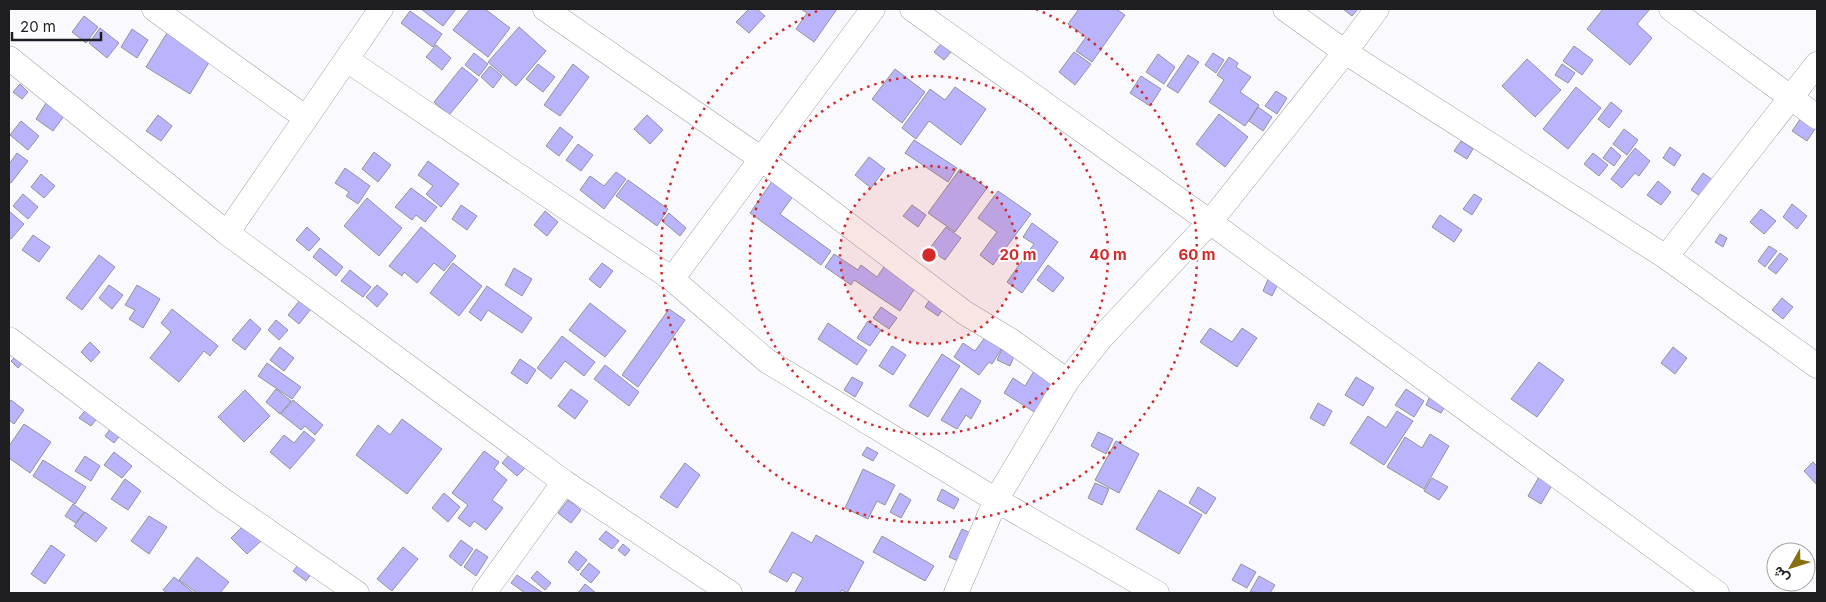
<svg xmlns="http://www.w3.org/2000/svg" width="1826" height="602" font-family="Inter,Vazirmatn,sans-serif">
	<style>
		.building { fill: #bab4fc; stroke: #93939a }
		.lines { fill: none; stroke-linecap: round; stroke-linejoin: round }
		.street-casing { stroke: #a2a2a8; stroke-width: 25 }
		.street { stroke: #fff; stroke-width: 24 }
		.ring { fill: none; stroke: #d62828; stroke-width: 2.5; stroke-dasharray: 2.5 5 }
		.centre { fill: #d62828; stroke: #fff; stroke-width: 2.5 }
		.ring-label { font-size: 15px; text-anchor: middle; font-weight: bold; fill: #d62828; stroke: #fff; stroke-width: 4; stroke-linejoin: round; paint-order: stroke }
	</style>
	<rect width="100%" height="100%" fill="#fafafe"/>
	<path class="building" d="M421,9H456L443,26Z
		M470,9H485L510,28L488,57L453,30Z
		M749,9H757L765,16L749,33L736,22Z
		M801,9H837L814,42L796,29L807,13Z
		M1079,9H1116L1125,15L1092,62L1076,51L1086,37L1068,24Z
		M1343,9H1358L1352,16Z
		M1603,9H1650L1637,24L1652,38L1630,65L1587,29Z
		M410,11L442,34L433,47L401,23Z
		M84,16L98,27L86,43L72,32Z
		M519,27L546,51L516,86L488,62Z
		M100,28L119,43L107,58L89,43Z
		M132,29L148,40L137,58L121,47Z
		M167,33L211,59L190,94L146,67Z
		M941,44L951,52L944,60L934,52Z
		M436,45L451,58L442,70L426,57Z
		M1574,46L1593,60L1582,75L1563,61Z
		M1074,52L1091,64L1075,85L1059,72Z
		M474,53L488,64L479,76L465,65Z
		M1213,53L1224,60L1216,73L1205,65Z
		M1158,54L1175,67L1164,84L1146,72Z
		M1188,55L1199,62L1178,93L1167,86Z
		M1229,57L1238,63L1236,67L1251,77L1240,92L1259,105L1245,126L1209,102L1224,80L1217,75Z
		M1527,59L1561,90L1535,117L1502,86Z
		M538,64L555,77L543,92L526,79Z
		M573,64L589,77L560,116L544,105Z
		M1562,64L1575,73L1568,83L1555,75Z
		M490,66L502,76L493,88L481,77Z
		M462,67L478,80L449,115L434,102Z
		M895,69L925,92L902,123L872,99Z
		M1141,76L1161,89L1150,106L1130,93Z
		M20,84L28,92L22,99L13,92Z
		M955,87L986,109L961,145L929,121L916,139L902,128L930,89L945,100Z
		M1576,87L1601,108L1568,149L1543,129Z
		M1276,91L1287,98L1277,114L1265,106Z
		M1611,102L1622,111L1609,128L1598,119Z
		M46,103L64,116L53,131L36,119Z
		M1258,107L1272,117L1263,131L1249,121Z
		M1219,114L1248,137L1225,167L1196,144Z
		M158,115L172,126L161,141L146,131Z
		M647,115L663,130L650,144L634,129Z
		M1801,118L1815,129L1807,141L1792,131Z
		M21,121L39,136L28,150L10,135Z
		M560,127L573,137L559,156L546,146Z
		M1624,129L1638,140L1627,155L1613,144Z
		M914,140L957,168L948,182L905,153Z
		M1461,141L1473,149L1467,159L1454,151Z
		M578,144L593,155L581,171L566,160Z
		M1611,147L1621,156L1614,166L1603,158Z
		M1670,147L1681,155L1674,166L1663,158Z
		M1635,148L1650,161L1639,176L1635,173L1622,188L1611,179Z
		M374,152L391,165L378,182L362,169Z
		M17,153L28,161L11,183L9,182V164Z
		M1593,153L1608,165L1599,176L1584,164Z
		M869,157L885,169L871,188L855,175Z
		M428,161L459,184L441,207L426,194L433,186L418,175Z
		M345,168L370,186L358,204L346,196L349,192L335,183Z
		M960,169L987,188L955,232L928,213Z
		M616,172L626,179L604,209L580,190L590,176L604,186Z
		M1703,173L1718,184L1707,200L1691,190Z
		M41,174L55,186L44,198L31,187Z
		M628,180L668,209L657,226L616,196Z
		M773,180L794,195L780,214L831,251L821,265L750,213Z
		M1658,181L1671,192L1661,205L1647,195Z
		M411,188L437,207L425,222L416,215L412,220L395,207Z
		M998,191L1031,214L993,265L980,255L997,232L978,218Z
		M23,194L38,207L28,219L13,206Z
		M1474,194L1482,199L1472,215L1463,209Z
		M367,198L402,228L379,256L344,226Z
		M1792,204L1807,216L1797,229L1783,217Z
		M461,205L477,216L467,230L452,219Z
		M912,205L926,215L918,227L903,216Z
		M1761,209L1776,221L1764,234L1750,222Z
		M9,211L24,224L11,239L9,238Z
		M545,211L558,222L547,236L534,225Z
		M669,213L686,228L680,236L662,221Z
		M1440,215L1462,230L1454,242L1432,227Z
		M1032,223L1058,242L1022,293L1007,282L1034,244L1023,237Z
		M307,227L320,239L309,251L296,240Z
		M421,227L456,256L444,271L434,263L417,283L404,272L402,276L389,266Z
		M946,227L961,238L945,260L929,249Z
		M1720,234L1727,238L1723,247L1715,242Z
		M33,235L50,247L39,262L22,250Z
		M1769,246L1777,251L1765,267L1758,261Z
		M320,248L343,267L336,276L313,257Z
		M1780,253L1788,259L1776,274L1768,268Z
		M834,254L858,270L861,265L877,277L886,264L917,285L900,311L854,280L851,285L825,267Z
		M99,255L115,267L82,310L66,298Z
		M453,263L482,286L459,316L430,293Z
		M602,263L613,271L600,288L589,279Z
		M1048,265L1064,278L1053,292L1037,280Z
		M514,268L532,279L522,296L505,285Z
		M350,270L371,287L363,297L341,281Z
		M1269,277L1279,282L1272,296L1263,291Z
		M109,285L123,295L112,309L99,298Z
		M137,285L160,299L143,328L129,319L135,310L125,305Z
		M377,285L388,294L377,307L366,297Z
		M487,286L532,318L522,333L488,310L481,321L469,312Z
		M304,295L315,304L299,324L288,315Z
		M1782,298L1793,307L1783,319L1772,310Z
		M930,299L944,308L938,316L925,307Z
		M590,303L626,331L605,357L569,330Z
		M881,307L897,318L889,329L873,318Z
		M172,309L218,346L210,356L204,351L179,382L150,358L171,332L161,323Z
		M669,309L685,320L638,387L622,375Z
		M250,319L261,329L245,350L232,340Z
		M276,320L288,330L279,340L268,330Z
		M868,321L881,330L870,346L857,338Z
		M828,323L867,350L857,365L818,339Z
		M1210,328L1232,342L1242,328L1257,338L1237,367L1200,342Z
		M562,336L595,362L584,376L565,361L551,379L537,368Z
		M986,336L1002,348L992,364L989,362L979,375L954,357L963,343L975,351Z
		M90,342L100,352L91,362L81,352Z
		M892,346L906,355L893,375L879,366Z
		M280,347L294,358L284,371L270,360Z
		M1003,347L1015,354L1010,366L997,360Z
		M1673,347L1687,358L1675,374L1661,363Z
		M19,353L26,359L18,368L11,361Z
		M942,354L960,366L928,417L909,406Z
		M520,359L536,370L527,384L511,373Z
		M1539,362L1564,380L1537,417L1511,399Z
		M267,363L301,387L292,399L258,376Z
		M605,365L639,392L629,406L594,379Z
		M1034,371L1057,386L1039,415L1004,393L1013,378L1025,386Z
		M852,377L863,383L855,397L844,390Z
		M1356,377L1374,388L1363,406L1345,395Z
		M961,388L981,401L971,419L966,415L957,429L941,420Z
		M276,389L291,401L280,414L266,402Z
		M571,389L588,401L575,419L558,406Z
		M1406,389L1424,401L1414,417L1395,405Z
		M245,390L270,416L244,442L218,417Z
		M1431,394L1447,403L1441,413L1426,405Z
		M11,400L24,410L14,424L9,420V403Z
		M293,400L323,425L315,435L305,426L301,430L281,414Z
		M1318,403L1332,411L1324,426L1310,418Z
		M88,407L99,416L91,426L79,418Z
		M1397,411L1413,421L1384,465L1350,443L1368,416L1386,428Z
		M402,419L442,449L407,494L356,455L378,425L390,435Z
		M24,424L51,442L30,473L9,458V446Z
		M113,425L122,433L114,443L105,436Z
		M304,431L315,440L290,469L270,452L284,435L294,443Z
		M1098,432L1113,439L1106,454L1091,446Z
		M1430,434L1449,446L1424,489L1387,467L1405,437L1422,448Z
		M1116,441L1139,454L1119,493L1095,480Z
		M867,447L878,453L873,461L862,455Z
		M484,451L499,462L494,469L507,480L492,500L503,508L486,530L474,521L470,527L458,518L468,505L452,493Z
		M114,452L132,466L122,478L104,465Z
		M510,454L525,468L517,476L502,463Z
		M85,456L100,466L91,481L75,471Z
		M43,460L86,487L75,504L33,476Z
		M1813,462L1817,466V485L1804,471Z
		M685,463L700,475L677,508L660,497Z
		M863,469L895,485L885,505L877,501L868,519L845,508Z
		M1539,477L1552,485L1541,504L1528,496Z
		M1432,478L1448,487L1439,500L1424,491Z
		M125,479L141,491L128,510L111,499Z
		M1095,483L1109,489L1102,505L1088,498Z
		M1198,487L1216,498L1206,514L1189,503Z
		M942,489L959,499L954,509L937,500Z
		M1159,490L1202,515L1179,554L1136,529Z
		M444,493L460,507L448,522L432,508Z
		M900,493L911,500L901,518L890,512Z
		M568,500L581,510L571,523L558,513Z
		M73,504L84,512L76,523L65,516Z
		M85,512L107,528L96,542L74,526Z
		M149,516L167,527L149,554L131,541Z
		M246,523L263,539L247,554L231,538Z
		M962,529L977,536L963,563L949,557Z
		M606,531L619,541L612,549L599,539Z
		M792,532L812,543L816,535L864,562L847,593L842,590L840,593H797L795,592L803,578L793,572L787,582L769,572Z
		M882,536L934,566L925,581L873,552Z
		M461,540L473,549L461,566L449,556Z
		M623,544L630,550L625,556L618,550Z
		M51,545L65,555L45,584L31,574Z
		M403,547L418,559L392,591L377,579Z
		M476,549L488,557L476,576L464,567Z
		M576,551L587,560L578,571L568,562Z
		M197,557L229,582L220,593H197L179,580Z
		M302,560L315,569L306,581L293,571Z
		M589,563L600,572L591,583L580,574Z
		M1241,564L1256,572L1247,588L1232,580Z
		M537,571L551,583L545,590L531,578Z
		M517,575L543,593H525L511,583Z
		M1259,576L1275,585L1270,593L1250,592Z
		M174,577L194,593H167L163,590Z
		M585,584L596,593H578Z"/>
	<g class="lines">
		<defs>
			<path id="street" d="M154,9L306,118
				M545,9L760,158L965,313L1010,340L1067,381
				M912,9L1210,222L1717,593
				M1285,9L1345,52L1666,257L1817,366
				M1671,9L1817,117
				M9,58L227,233L564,482L730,593
				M347,60L672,279L767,361L996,500L1157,593
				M227,233L381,9
				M1666,257L1817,64
				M672,279L873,9
				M9,339L220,498L357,593
				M484,593L564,482
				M956,593L996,500L1067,381L1101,338L1210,222L1345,52L1377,9"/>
		</defs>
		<use href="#street" class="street-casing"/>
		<use href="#street" class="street"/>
	</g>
	<circle cx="929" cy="255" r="89" fill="#d62828" fill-opacity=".12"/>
	<g class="ring">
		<circle cx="929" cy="255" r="89"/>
		<circle cx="929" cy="255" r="179"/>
		<path d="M1036 9A268 268 0 1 1 822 9"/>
	</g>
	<circle cx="929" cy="255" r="8" class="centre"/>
	<g class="ring-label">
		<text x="1018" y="260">20 m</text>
		<text x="1108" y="260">40 m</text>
		<text x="1197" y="260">60 m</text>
	</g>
	<rect width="1826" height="602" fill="none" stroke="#1e1e20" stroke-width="20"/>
	<g transform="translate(1791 567) rotate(231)"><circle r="24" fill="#ffffff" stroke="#a5a5a6"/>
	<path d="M0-4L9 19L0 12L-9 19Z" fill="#876f0f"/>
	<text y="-8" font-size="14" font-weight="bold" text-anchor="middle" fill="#1e1e20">ش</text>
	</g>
	<path d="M12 32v8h89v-8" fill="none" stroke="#1e1e20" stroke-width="2.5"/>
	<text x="20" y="32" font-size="15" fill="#1e1e20" stroke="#ffffff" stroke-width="4" paint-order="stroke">20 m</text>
</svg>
